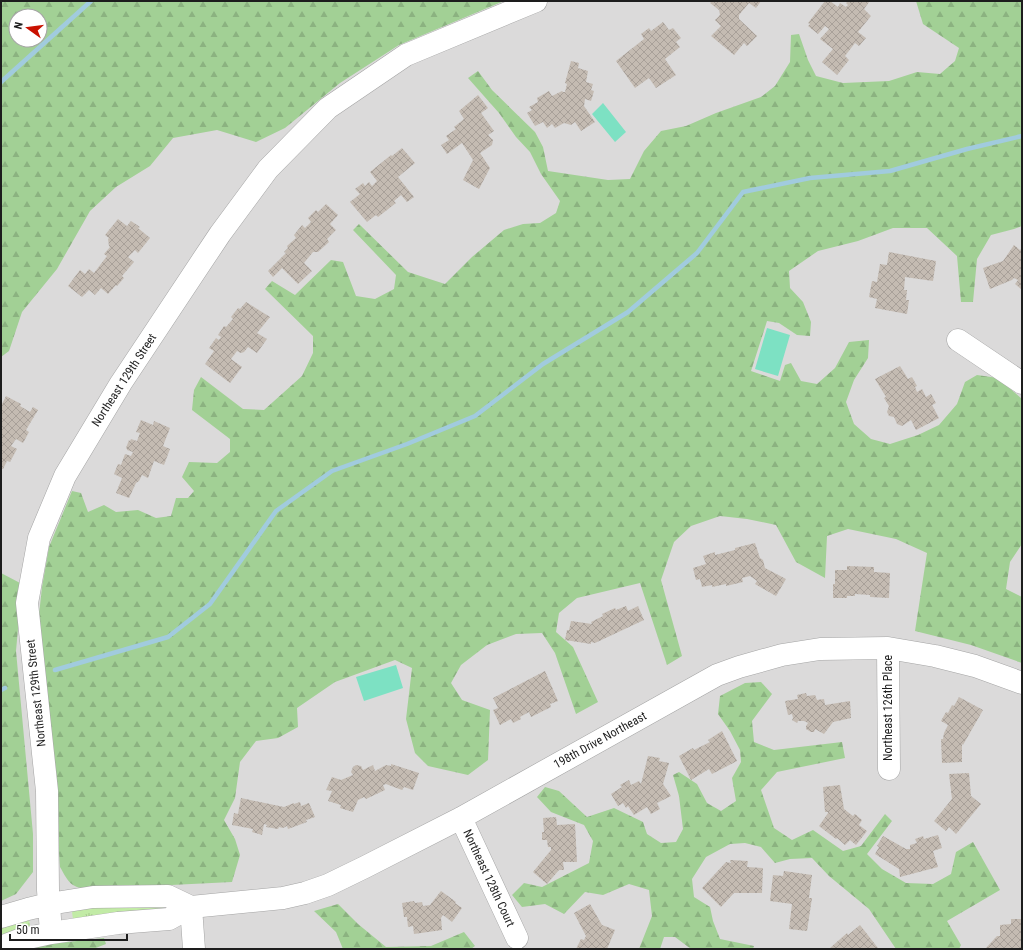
<svg xmlns="http://www.w3.org/2000/svg" width="1023" height="950" font-family="'Roboto Condensed',sans-serif">
	<style>
		.residential { fill: #dbdada; fill-rule: evenodd }
		.grass { fill: url(#grass-tufts) }
		.forest { fill: url(#forest-firs); fill-rule: evenodd }
		.pitch { fill: #7de1c3 }
		.lines { fill: none; stroke-linecap: round; stroke-linejoin: round }
		.stream { stroke: #a1cbde; stroke-width: 4.5 }
		.building { fill: url(#building-cross-hatch) }
		.minor-casing { stroke: #a4a4a4; stroke-width: 23 }
		.minor { stroke: #fff; stroke-width: 22 }
		.labels { text-anchor: middle; dominant-baseline: central; stroke-width: 3; stroke-linejoin: round; paint-order: stroke }
		.street-label { font-size: 12px; fill: #1d1d1d; stroke: #fff }
	</style>
	<defs>
		<pattern id="grass-tufts" width="24" height="20" patternUnits="userSpaceOnUse"><rect width="24" height="20" fill="#c2eba6"/><path d="M3 7l-1-3M5 7V3M7 7l1-3M15 17l-1-3M17 17v-4M19 17l1-3" fill="none" stroke="#a6c98e"/></pattern>
		<pattern id="forest-firs" width="22" height="20" patternUnits="userSpaceOnUse"><rect width="22" height="20" fill="#a2d095"/><path d="M5 1l3.5 6h-7zM16 11l3.5 6h-7z" fill="#8bb280"/></pattern>
		<pattern id="building-cross-hatch" width="8" height="8" patternUnits="userSpaceOnUse"><rect width="8" height="8" fill="#c4bbb2"/><path d="M0 0l8 8M0 8l8-8" fill="none" stroke="#a8a099"/></pattern>
	</defs>
	<rect width="100%" height="100%" fill="#efece2"/>
	<path class="residential" d="M1,1H1022V949H1ZM16,16H40V40H16Z"/>
	<path class="grass" d="M162,905L169,908L73,919L72,912L76,907Z
		M24,919L29,920L30,925L29,930L1,939V926Z"/>
	<path class="forest" d="M1,1H504L399,45L340,83L285,128L256,142L217,130L173,138L150,166L116,187L90,211L57,269L22,312L9,351L1,357ZM16,16H40V40H16Z
		M916,1H1022V226L1014,229L991,235L977,259L973,302H961L957,256L927,228H893L858,241L818,251L789,271L790,288L803,302L811,322L810,336L797,335L779,323L767,321L751,371L780,381L785,365L791,363L801,381L817,384L835,368L849,342L869,340L868,358L854,380L846,402L854,424L871,439L890,444L918,435L939,425L957,404L965,382L977,375L998,378L1022,399V544L1010,562L1006,589L1022,597V663L971,645L915,631L927,553L896,539L848,529L827,536L825,578L796,562L776,525L747,519L720,516L691,526L674,542L661,580L682,656L667,665L640,583L577,598L559,613L556,632L573,647L598,702L576,714L555,653L542,633L516,634L487,645L461,665L451,683L462,700L490,710L488,760L468,775L428,766L415,753L406,719L412,668L395,660L335,682L297,708L298,727L278,738L256,741L240,762L235,798L224,820L235,839L240,855L232,882L90,889C71,888 69,883 60,867L53,770L38,624L42,587L49,547L72,491L81,493L88,512L104,505L116,512L138,510L156,518L171,516L176,498H188L194,491L182,477L189,462L217,463L230,452V439L192,410L194,390L201,377L243,409L264,410L302,376L313,353V336L265,289L272,281L295,295L331,260L343,262L356,296L375,299L394,289L396,275L353,230L359,224L408,272L445,284L472,257L504,230L523,224L540,223L556,213L560,201L541,174L530,152L516,137L499,113L468,78L478,71L492,90L535,132L543,147L548,171L608,180L630,179L644,151L661,131L686,126L716,113L761,97L775,86L790,62L791,35L799,34L808,60L816,76L843,83L889,81L917,72L940,74L955,61L959,48L923,24Z
		M1,573L22,584L16,651L33,834V872L16,894L1,901Z
		M761,682L772,694L752,721L754,742L774,750L842,742L845,758L777,772L761,790L774,828L792,840L813,830L843,851L861,846L885,814L892,821L867,854L882,869L906,883L933,884L951,874L956,852L973,842L1000,890L947,921L961,945L959,949H896L869,909L829,876L812,858L790,859L775,863L761,847L745,843L730,844L706,857L692,879L694,897L710,907L713,921L720,939L754,946L753,949H691L675,937H664L660,949H639L652,916L649,890L629,884L603,895L585,892L564,914L545,904L522,907L512,895L524,883L542,887L589,863L593,841L584,825L551,812L537,797L545,787L559,791L587,817L614,808L643,822L647,834L661,843L676,842L683,829L679,796L673,775L679,772L697,784L707,803L721,811L736,801L732,778L741,762L740,750L730,731L718,714L720,696L745,683Z
		M338,904L358,924L386,947L431,946L464,932L475,946L471,949H343L336,932L314,911Z
		M104,938L106,944L93,949H30L41,945Z"/>
	<path class="pitch" d="M603,103L626,132L615,142L592,114Z
		M767,328L790,335L778,376L755,369Z
		M396,665L403,688L364,701L356,677Z"/>
	<g class="lines">
		<path class="stream" d="M1,82L91,1
			M55,670L168,637L210,604L276,511L332,471L407,444L475,416L543,364L628,312L697,253L743,192L810,178L890,171L967,149L1022,136
			M1,690L5,688"/>
	</g>
	<path class="building" d="M712,1H761L756,8L749,3L739,15V19L757,36L747,46L744,43L734,55L711,36L721,26L715,20L720,15L719,10L710,3Z
		M825,1H830L838,7L840,3L846,7L848,5L846,3L848,1H868L869,2L864,9L871,16L858,32L866,38L859,46L855,43L845,56L849,60L837,75L822,62L833,49L820,39L829,29L825,26L818,34L808,26L810,24L808,23Z
		M663,22L669,30L673,28L681,38L676,42L680,47L665,59L676,75L656,88L649,78L635,88L616,61L644,39L641,34L649,28L651,31Z
		M571,61L579,63L578,68L588,71L586,82L593,84L591,90L594,91L591,101L585,99L584,106L595,122L581,131L575,122L571,125L564,123L555,128L552,124L547,128L543,122L535,126L527,113L532,110L529,107L538,102L537,98L549,91L552,96L562,91L563,92H565L567,84L565,83Z
		M478,95L488,108L481,113L494,131L488,135L493,140L492,145L480,153L490,168L479,189L463,180L473,160L462,143L447,154L441,145L449,140L446,136L456,129L454,127L464,119L459,111Z
		M402,148L415,163L398,177L414,197L407,202L401,195L394,201L396,203L378,217L376,215L367,222L350,202L360,194L355,189L363,183L365,186L369,182L372,186L377,181L370,172L391,155L392,156Z
		M326,204L338,215L330,224L336,230L327,239L329,242L318,252H313L304,263L312,271L298,284L282,268L273,277L268,271L286,253L284,252L288,248L287,246L296,238L294,235L302,225L305,228L311,222L308,218L316,210L318,212Z
		M118,219L127,226L131,221L140,227L138,228L150,238L138,253L135,250L128,257L134,262L122,276L124,278L117,286L116,285L108,294L101,288L95,295L89,290L82,297L68,286L80,270L85,274L89,269L94,273L107,256L104,254L110,247L109,246L108,239L109,238L105,235Z
		M1014,245L1020,250L1022,248V290L1015,284L1018,280L1014,278L1012,280L990,289L983,268L1003,261Z
		M889,252L936,261L933,281L905,277L904,290H907L906,300H909L907,314L875,308L877,299L869,297L872,281L877,282L880,264L887,265Z
		M246,302L270,317L257,333L267,339L257,353L248,347L244,352L241,353L237,351L231,359L242,367L230,383L205,364L214,351L209,348L216,338L219,340L221,337L218,335L224,326L226,327L233,319L231,317L238,308L240,309Z
		M900,366L908,379L912,377L917,386L915,387L917,392L922,389L926,397L931,394L936,403L932,405L939,418L916,430L911,420L902,426L897,424L894,417L889,416L887,412L889,406L884,398L886,397L875,379Z
		M6,396L21,404L20,406L30,412L33,407L38,410L26,430L29,432L23,443L16,439L11,446L17,449L10,462L7,461L3,469H1V416L2,415L1,414V406Z
		M141,420L153,425L154,421L170,428L163,446L170,449L164,465L154,461L148,478L142,475L139,481L136,483L129,498L116,493L122,478L114,474L118,464L121,465L125,454L131,456L133,452L127,450V449L126,448L129,440L130,441L131,439L137,441L140,433L136,432Z
		M755,543L760,558L763,560L765,568L786,579L776,596L755,584L757,581L750,576L742,578L743,582L726,586V584L712,587V585L702,587L700,579L696,580L693,568L706,564L703,556L715,552V555L735,550V548Z
		M847,566L874,567V572L890,573L889,598L870,597V595L855,594V596H847V598H833V584H835V570H847Z
		M626,606L628,611L638,606L644,620L595,643L591,642V644L565,640L567,630H569L571,621L592,624L591,622L603,616L602,614L615,608L616,610Z
		M545,671L558,701L550,704L551,707L531,717L529,712L520,717L521,719L513,723L511,719L500,725L493,710L498,708L493,698Z
		M806,693L807,696L815,695L817,700L824,699L825,705L850,701L851,718L833,722L824,734L815,729L814,732H811L806,729V726L808,723L804,721H798L797,723L792,720L793,718L792,714L788,715L785,701L798,699L797,695Z
		M959,697L983,710L963,745L962,744V762L942,763L941,739H943L944,733L948,725L941,721L946,712L948,713L952,705L954,706Z
		M722,731L737,761L712,774L709,769L691,780L679,756L693,748L694,750L710,742L708,740Z
		M648,756L660,758L659,761L669,763L663,784L671,796L657,803L660,809L651,814L647,807L634,815L628,806L626,808L623,803L618,806L611,794L622,787L620,785L629,780L631,785L639,781L641,784Z
		M391,764L419,773L413,790L404,787L402,790L386,784L383,785L385,790L366,799L364,797L358,800L353,812L340,808L341,805L328,801L332,791L326,790L332,777L341,780L353,775L351,772L353,767L356,765L361,766L363,770L373,765L375,771L386,765L391,766Z
		M969,773L971,796L981,804L956,834L949,827L946,831L934,821L952,799L949,774Z
		M840,785L844,809L853,816L855,814L862,820L859,825L867,831L856,845L850,840L845,845L837,838L836,839L819,826L828,813V812H825L823,787Z
		M241,798L284,807L294,803V804L300,802L301,806L309,803L315,817L306,820L307,822L288,829L287,826L283,828L279,827L278,829L266,827L267,825L264,824L262,835L252,832L253,829L232,825L234,813L238,814Z
		M556,817L557,825L575,824L577,862H563L564,870H559L547,884L533,872L551,850V847H548L547,840H542V832H544L543,818Z
		M938,835L942,848L933,851L938,867L900,877L899,869L875,854L879,847L877,846L883,836L906,849H910V845L917,843L915,839L923,836L924,839Z
		M730,860L748,861L747,867L763,868L762,893H734L721,907L702,888L726,862L731,863Z
		M784,871L812,875L809,898H812L807,931L789,929L792,904L770,901L773,875L783,876Z
		M441,891L456,902L455,903L462,908L452,922L443,915L441,918L442,930L414,934L413,926L408,927L407,917H404L402,903L414,901L415,903L422,902L423,906L430,905Z
		M590,904L602,925L615,930L607,949H576L581,939L584,940L586,936L574,913Z
		M1011,919H1022V949H985L997,936H1000V925L1011,924Z
		M860,925L878,948L877,949H831L830,948L847,933L848,935Z"/>
	<g class="lines">
		<defs>
			<path id="minor" d="M958,340L1022,383
				M888,648L889,769
				M461,818L517,938
				M191,907L194,949
				M1,917L28,909L49,904L93,897L168,896L191,907
				M51,933L48,890L47,791L27,603L39,538L65,476L121,383L200,264L220,234L268,169L328,108L406,55L536,1
				M1,947L19,940L51,933L118,923L169,919L191,907L283,898L305,893L328,885L365,867L461,818L717,675L739,667L782,655L820,649L888,648L935,656L975,666L1022,683"/>
		</defs>
		<use href="#minor" class="minor-casing"/>
		<use href="#minor" class="minor"/>
	</g>
	<g class="labels">
		<g class="street-label">
			<text transform="translate(124 380) rotate(-57)">Northeast 129th Street</text>
			<text transform="translate(36 693) rotate(-96)">Northeast 129th Street</text>
			<text transform="translate(888 708) rotate(-90)">Northeast 126th Place</text>
			<text transform="translate(600 740) rotate(-29)">198th Drive Northeast</text>
			<text transform="translate(489 878) rotate(65)">Northeast 128th Court</text>
		</g>
	</g>
	<rect width="1023" height="950" fill="none" stroke="#1d1d1d" stroke-width="4"/>
	<g transform="translate(28 28) rotate(284)"><circle r="19" fill="#ffffff" stroke="#a5a5a5"/>
	<path d="M0-3L7 15L0 10L-7 15Z" fill="#ca1100"/>
	<text y="-6" font-size="11" font-weight="bold" text-anchor="middle" fill="#1d1d1d">N</text>
	</g>
	<path d="M10 934v6h117v-6" fill="none" stroke="#1d1d1d" stroke-width="2"/>
	<text x="16" y="934" font-size="12" fill="#1d1d1d" stroke="#ffffff" stroke-width="3" paint-order="stroke">50 m</text>
</svg>
